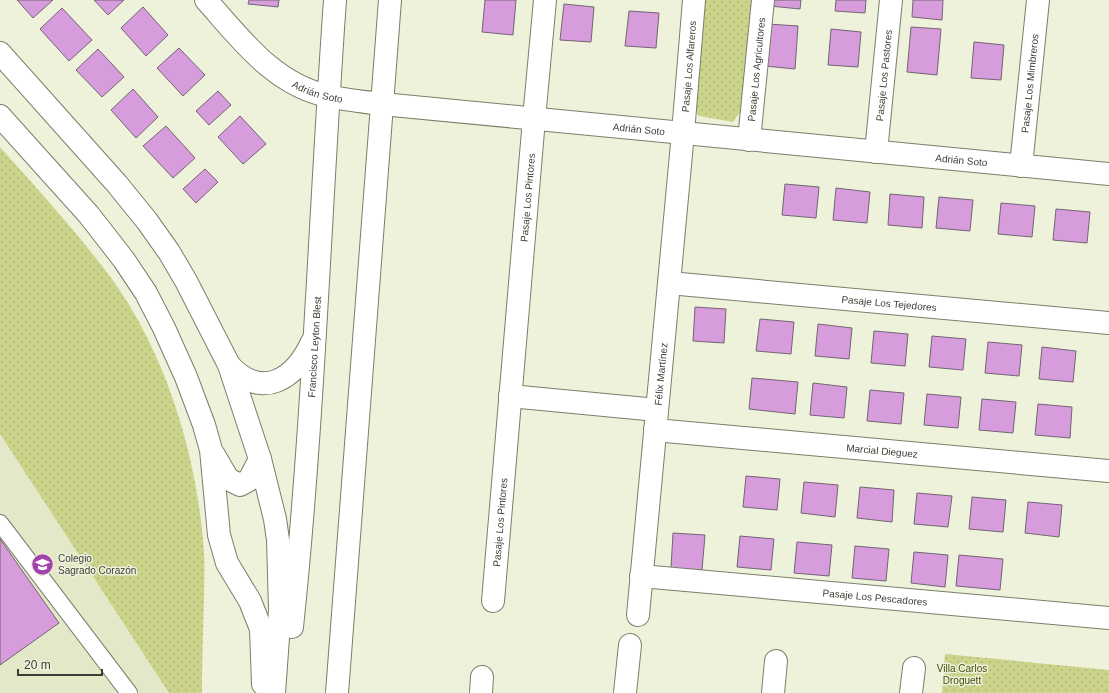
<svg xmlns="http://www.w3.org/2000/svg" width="1109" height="693" font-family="Helvetica,sans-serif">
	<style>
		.built { fill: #e3e8c9 }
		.grass { fill: url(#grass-dots) }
		.building { fill: #d69cdb; stroke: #736474 }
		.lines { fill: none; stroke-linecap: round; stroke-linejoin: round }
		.service-casing { stroke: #7b7e69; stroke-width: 18 }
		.minor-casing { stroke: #7b7e69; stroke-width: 24 }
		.service { stroke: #fff; stroke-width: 16 }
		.minor { stroke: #fff; stroke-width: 22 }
		.labels { text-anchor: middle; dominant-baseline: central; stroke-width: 3; stroke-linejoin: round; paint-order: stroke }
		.street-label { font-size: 10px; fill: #3b3d34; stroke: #eef2db }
		.poi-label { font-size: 10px; fill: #3b3d34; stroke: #eef2db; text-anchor: start }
		.park-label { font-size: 10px; fill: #464b0a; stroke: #eef2db }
	</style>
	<defs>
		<pattern id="grass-dots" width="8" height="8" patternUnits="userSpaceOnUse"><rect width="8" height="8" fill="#cbd48a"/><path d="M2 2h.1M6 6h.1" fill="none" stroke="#afb778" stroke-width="1.8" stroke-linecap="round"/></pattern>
	</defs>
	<rect width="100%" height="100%" fill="#eef2db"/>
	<path class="built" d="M0,434L169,693H0Z"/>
	<path class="grass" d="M705,0H752L741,110L733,122L699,116L693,107Z
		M0,147C39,191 79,234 114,282C168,358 198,460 204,553C205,568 204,584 204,599C203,630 202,662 202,693H169L0,434Z
		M945,654L1109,670V693H942Z"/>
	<path class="building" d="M17,0H53L33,18Z
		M94,0H124L108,15Z
		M249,0H279L278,7L248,4Z
		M485,0H516L513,35L482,32Z
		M770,0H801L800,9L770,6Z
		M836,0H866L865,13L835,11Z
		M913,0H943L942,20L912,17Z
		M564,4L594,7L591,42L560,40Z
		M143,7L168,35L146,56L121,28Z
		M62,8L92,40L69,61L40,29Z
		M629,11L659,13L656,48L625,46Z
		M768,24L798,26L795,69L765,66Z
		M911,27L941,29L937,75L907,72Z
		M831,29L861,32L858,67L828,65Z
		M974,42L1004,45L1001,80L971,78Z
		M179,48L205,75L183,96L157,68Z
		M98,49L124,77L102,97L76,70Z
		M133,89L158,117L136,138L111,110Z
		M218,91L231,105L209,125L196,111Z
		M240,116L266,144L243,164L218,137Z
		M166,126L195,158L173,178L143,146Z
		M205,169L218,182L196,203L183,189Z
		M785,184L819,187L816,218L782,215Z
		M836,188L870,192L867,223L833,220Z
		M890,194L924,197L922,228L888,225Z
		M939,197L973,200L970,231L936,228Z
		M1001,203L1035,206L1032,237L998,234Z
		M1056,209L1090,212L1087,243L1053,240Z
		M695,307L726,309L724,343L693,341Z
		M760,319L794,322L791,354L756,351Z
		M818,324L852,328L849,359L815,356Z
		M874,331L908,334L905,366L871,363Z
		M932,336L966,339L963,370L929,367Z
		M988,342L1022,345L1019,376L985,373Z
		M1042,347L1076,351L1073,382L1039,379Z
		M752,378L798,382L795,414L749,409Z
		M813,383L847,387L844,418L810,415Z
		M870,390L904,393L901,424L867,421Z
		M927,394L961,397L958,428L924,425Z
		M982,399L1016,402L1013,433L979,430Z
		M1038,404L1072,407L1070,438L1035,435Z
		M746,476L780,479L777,510L743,507Z
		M804,482L838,485L835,517L801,513Z
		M860,487L894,490L892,522L857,518Z
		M917,493L952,496L948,527L914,524Z
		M972,497L1006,500L1003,532L969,529Z
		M1028,502L1062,505L1059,537L1025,533Z
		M673,533L705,535L702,570L671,568Z
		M740,536L774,539L771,570L737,567Z
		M0,539L59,623L0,665Z
		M797,542L832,545L829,576L794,573Z
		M855,546L889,549L886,581L852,578Z
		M914,552L948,555L945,587L911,583Z
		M959,555L1003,559L1000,590L956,586Z"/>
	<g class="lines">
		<defs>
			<path id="service" d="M0,523L129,693"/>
			<g id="minor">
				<path id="s1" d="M206,0C240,38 274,85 328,96C346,100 364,102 382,104L1109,174"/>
				<path d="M0,53L117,184L147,221L169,252L186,281L229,365L260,459L275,519L278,540L280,610L274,693"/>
				<path d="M0,116L89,215L124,260L146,293L164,328L186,377L204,425L211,450L219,535L227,563L250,601L261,629L263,684"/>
				<path id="s2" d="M749,140L763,0"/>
				<path id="s3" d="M876,152L891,0"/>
				<path id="s4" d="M1021,166L1038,0"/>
				<path id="s5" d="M669,283L1109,323"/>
				<path d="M229,365C262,401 295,379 312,342"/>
				<path d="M510,396L657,410"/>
				<path id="s6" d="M655,430L1109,471"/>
				<path d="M214,455L228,479L240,485L249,480L260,459"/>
				<path id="s7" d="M641,576L1109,618"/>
				<path id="s8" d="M493,601L534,119L545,0"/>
				<path id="s9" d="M638,615L683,133L694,0"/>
				<path id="s10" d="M292,627C314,418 320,209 335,0"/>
				<path d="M337,693L390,0"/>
				<path d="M481,693L482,677"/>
				<path d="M625,693L630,645"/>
				<path d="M773,693L776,661"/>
				<path d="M911,693L914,668"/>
			</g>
		</defs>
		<use href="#service" class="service-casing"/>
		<use href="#minor" class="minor-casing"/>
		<use href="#service" class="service"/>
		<use href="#minor" class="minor"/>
	</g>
	<defs>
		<symbol id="school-disc" viewBox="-11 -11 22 22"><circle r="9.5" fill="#a243ab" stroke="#eef2db"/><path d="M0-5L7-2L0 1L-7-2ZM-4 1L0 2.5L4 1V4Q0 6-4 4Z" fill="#fff"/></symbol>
	</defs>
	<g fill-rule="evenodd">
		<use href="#school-disc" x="30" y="552" width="25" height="25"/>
	</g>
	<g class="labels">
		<g class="street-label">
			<text stroke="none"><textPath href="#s9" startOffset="551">Pasaje Los Alfareros</textPath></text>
			<text stroke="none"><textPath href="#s2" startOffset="71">Pasaje Los Agricultores</textPath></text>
			<text stroke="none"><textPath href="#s3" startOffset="77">Pasaje Los Pastores</textPath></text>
			<text stroke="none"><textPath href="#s4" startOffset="83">Pasaje Los Mimbreros</textPath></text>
			<text stroke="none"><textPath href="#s1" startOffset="147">Adrián Soto</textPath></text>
			<text stroke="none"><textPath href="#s1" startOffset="471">Adrián Soto</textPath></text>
			<text stroke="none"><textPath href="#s1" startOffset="795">Adrián Soto</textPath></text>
			<text stroke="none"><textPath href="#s8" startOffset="405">Pasaje Los Pintores</textPath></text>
			<text stroke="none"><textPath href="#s5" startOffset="221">Pasaje Los Tejedores</textPath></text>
			<text stroke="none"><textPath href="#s10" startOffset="281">Francisco Leyton Blest</textPath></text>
			<text stroke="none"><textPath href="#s9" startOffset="242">Félix Martínez</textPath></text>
			<text stroke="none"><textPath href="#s6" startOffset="228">Marcial Dieguez</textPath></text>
			<text stroke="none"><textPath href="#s8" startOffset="79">Pasaje Los Pintores</textPath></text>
			<text stroke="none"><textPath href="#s7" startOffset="235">Pasaje Los Pescadores</textPath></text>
		</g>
		<g class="poi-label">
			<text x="58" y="558">Colegio<tspan x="58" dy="12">Sagrado Corazón</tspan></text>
		</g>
		<g class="park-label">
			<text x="962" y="668">Villa Carlos<tspan x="962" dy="12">Droguett</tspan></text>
		</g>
	</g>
	<path d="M18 669v6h84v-6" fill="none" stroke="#3b3d34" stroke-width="2"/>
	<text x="24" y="669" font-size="12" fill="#3b3d34" stroke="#eef2db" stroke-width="3" paint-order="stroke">20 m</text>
</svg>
